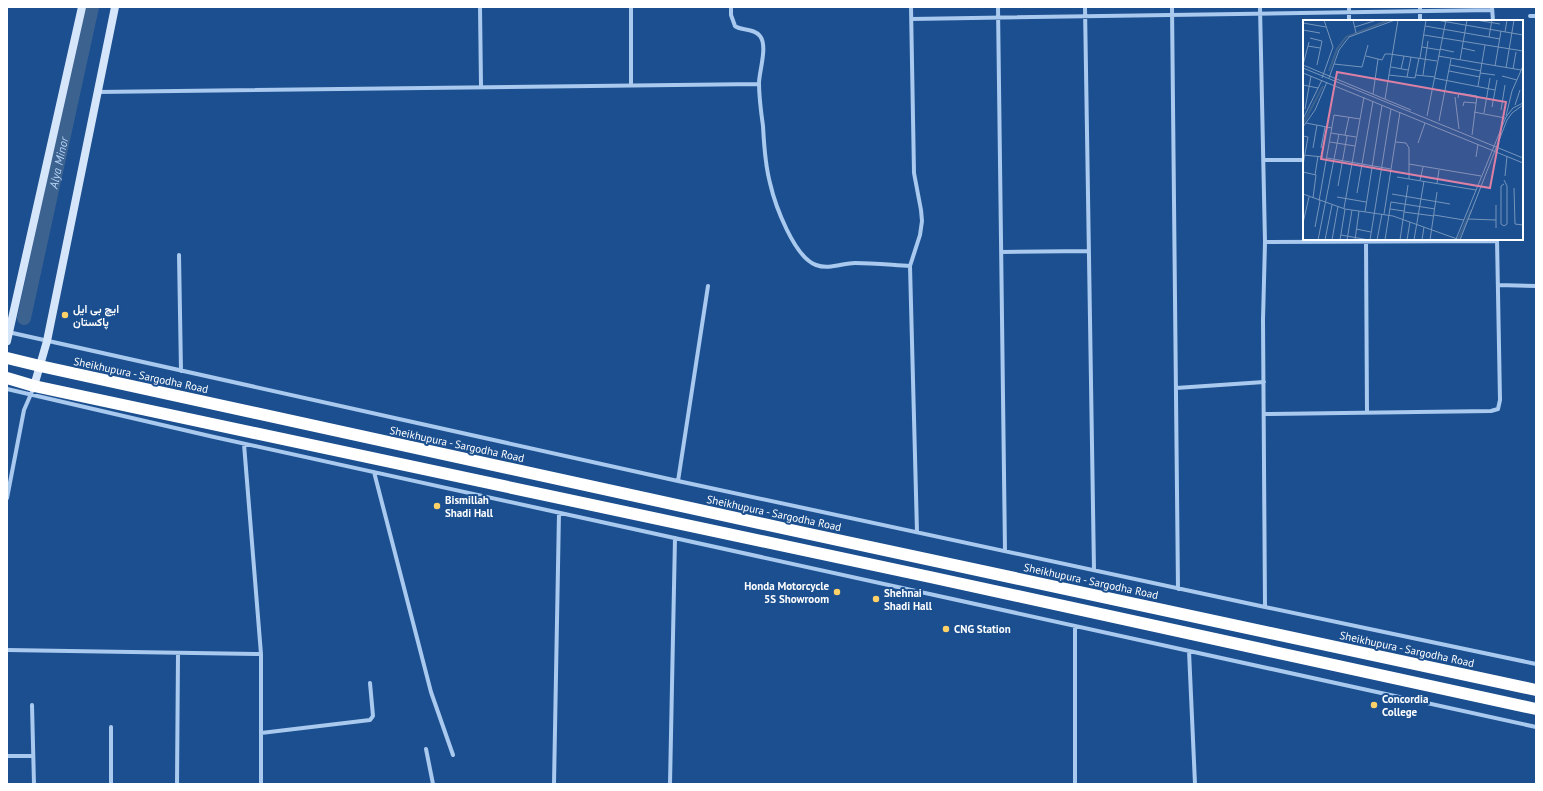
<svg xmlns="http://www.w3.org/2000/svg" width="1543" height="791" font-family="'PT Sans',Vazirmatn,sans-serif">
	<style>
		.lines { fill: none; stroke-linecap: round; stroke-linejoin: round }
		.canal { stroke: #3c6290; stroke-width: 14 }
		.street { stroke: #a9c9ee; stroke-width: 4 }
		.secondary { stroke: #d6e6fa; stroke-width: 8 }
		.highway { stroke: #fff; stroke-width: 12 }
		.poi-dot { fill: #ffd166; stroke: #1b4f8f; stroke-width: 1.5 }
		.labels { text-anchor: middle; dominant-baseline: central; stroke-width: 4; stroke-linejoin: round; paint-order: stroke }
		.poi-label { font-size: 11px; font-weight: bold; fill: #fff; stroke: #1b4f8f; text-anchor: start }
		.street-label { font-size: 11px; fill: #fff; stroke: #1b4f8f }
		.water-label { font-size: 12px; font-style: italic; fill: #b5d3f5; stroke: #1b4f8f }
		.inset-river { fill: none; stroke: #3c6290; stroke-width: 2 }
		.inset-road { fill: none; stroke: #7695bc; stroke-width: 1 }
		.view { fill: #dd80a5; fill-opacity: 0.15; stroke: #dd80a5; stroke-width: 2 }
		.inset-edge { fill: none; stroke: #fff; stroke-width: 2 }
	</style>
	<rect width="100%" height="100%" fill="#1b4f8f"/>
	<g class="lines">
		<path class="canal" id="s1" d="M24,318L92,7"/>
		<path class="street" d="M480,7L481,86
			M731,7V15L735,26C742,31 754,28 760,36C768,46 759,72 759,83C759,97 761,112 763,126C764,145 765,165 770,183C775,205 794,257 816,265C829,270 843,263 855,263C873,263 892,265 910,266
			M911,7L914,173L921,210L922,221L920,235L910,266L917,532
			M998,7L1005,551
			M1085,7L1094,570
			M1172,7L1178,589
			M1260,7L1265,242L1263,320L1265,607
			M1349,7V21
			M1420,7V21
			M1492,7L1493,21
			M1530,16H1536
			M911,19L1492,10
			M631,85V7
			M97,92L759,84
			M1263,160H1304
			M1366,241L1367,413
			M1265,242L1497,241
			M1001,252L1089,251
			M179,255L181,371
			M1498,285L1536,286
			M8,332L678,481L1265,607L1536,664
			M1176,388L1264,382
			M7,389L214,437L1536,727
			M1264,414L1491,411L1498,409L1500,400L1497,239
			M244,444L261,654V784
			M374,472L431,692L453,755
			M678,481L708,286
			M7,498L24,410L34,387
			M1075,626V784
			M7,650L261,654
			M1189,651L1195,784
			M32,705L34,784
			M111,727V784
			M261,733L370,720L373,716L370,683
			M426,749L433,784
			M7,756H33
			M177,784L178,654
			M554,784L559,513
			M670,784L675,538"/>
		<path class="secondary" d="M7,341L82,7
			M34,386L47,341L115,7"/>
		<path class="highway" d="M7,358L40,366L805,533L1536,690
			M7,378L34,386L930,577L1536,709"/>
	</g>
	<g class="poi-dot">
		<circle cx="65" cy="315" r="4"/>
		<circle cx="437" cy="506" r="4"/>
		<circle cx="837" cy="592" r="4"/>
		<circle cx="876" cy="599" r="4"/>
		<circle cx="946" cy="629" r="4"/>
		<circle cx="1374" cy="705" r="4"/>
	</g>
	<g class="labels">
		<g class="poi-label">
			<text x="73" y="309">ایچ بی ایل<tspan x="73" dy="13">پاکستان</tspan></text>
			<text x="445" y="500">Bismillah<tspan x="445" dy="13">Shadi Hall</tspan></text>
			<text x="829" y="586" text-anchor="end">Honda Motorcycle<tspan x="829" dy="13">5S Showroom</tspan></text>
			<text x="884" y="593">Shehnai<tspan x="884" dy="13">Shadi Hall</tspan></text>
			<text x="954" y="629">CNG Station</text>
			<text x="1382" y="699">Concordia<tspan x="1382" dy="13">College</tspan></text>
		</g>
		<g class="street-label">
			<text transform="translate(141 375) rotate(12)">Sheikhupura - Sargodha Road</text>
			<text transform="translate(457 444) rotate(12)">Sheikhupura - Sargodha Road</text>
			<text transform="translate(774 513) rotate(12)">Sheikhupura - Sargodha Road</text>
			<text transform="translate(1091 581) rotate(12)">Sheikhupura - Sargodha Road</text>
			<text transform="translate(1407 649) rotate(12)">Sheikhupura - Sargodha Road</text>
		</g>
		<g class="water-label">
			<text stroke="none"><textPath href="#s1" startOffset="159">Alya Minor</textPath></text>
		</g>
	</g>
	<g transform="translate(1303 20)">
		<rect width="220" height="220" fill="#1b4f8f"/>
		<path class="inset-river" d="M26,51L34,29L43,17L86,0M0,104L20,66M155,220L168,190"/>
		<path class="inset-road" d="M50,0L53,13M133,0L220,15M173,0L197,4M0,3L23,7M122,6L197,19M52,7L74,0M0,10L17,13M202,12L204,0M121,15L220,31M186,17L189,0M7,18L19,21L14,45M5,26L17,28M119,27L137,30M159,28L172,31M137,29L151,32M63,36L79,40L82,34H87L134,41M135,36L218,50M117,38L123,0M157,40L164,0M31,44L59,47L65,25M0,45L108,90M0,45L6,22M147,45L178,51M192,46L198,11M88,47L105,50M0,48L220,138M203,48L211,0M98,49L101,36M210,49L213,32M146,51L177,57M0,53L220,143M177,53L192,55M86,55L112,58L116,38M113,55L132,57M120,55L125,21M199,56L214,60M104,57L108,37M19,58L30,27L21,0M26,58L36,30L46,17L92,0M131,58L192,70M0,65L15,68M175,66L182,25M129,69L142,71M70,74L75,39M152,77L156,109M155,78L156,73L174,76L169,115M82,79L95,0M212,85L217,70M160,86L161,82L173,83M189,87L194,60M2,89L8,56M198,90L202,65M171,92L202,98M181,93L187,58M124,96L143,0M203,96L209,71L220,46M0,99L19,60M136,101L148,39M3,103L29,108M0,107L12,90L24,62M28,113L53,117M42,115L46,97M0,116L5,117L0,145M27,122L52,126M93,122L103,123L106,128V159M115,123L122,103M10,128L14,105M18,128L22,107M0,135L20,137M173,137L175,124M24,138L88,149M106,144L178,156M0,152L13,155L10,178M12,155L15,136M202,156L204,136M94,157L173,170M117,160L120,147M201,160L204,166V204L201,206L198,204V166L201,164M134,163L136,150M35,166L44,116M211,168L212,204L220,205M54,173L70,81M0,174L42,189L90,196L157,220M89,174L147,184M34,177L63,182M16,181L31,95L57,99M193,185V208M41,188L61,77M87,189L101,191M62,192L79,85M101,192L131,196M81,194L97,92M131,195L161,200M165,199L193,200M0,203L6,177M12,207L17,181M53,209L68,212M38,215L66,220M153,219L203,97L210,88L220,83M15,220L36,114M22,220L29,185M29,220L35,186M37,220L42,189M44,220L49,190M52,220L56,191M67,220L88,89M74,220L79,194M82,220L88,182L132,189M97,220L105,165M104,220L107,202M111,220L121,161M119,220L121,207M127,220L134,172M157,220L204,100L209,93L220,85"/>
		<path class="view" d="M34,52L203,82L187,168L18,139Z"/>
		<rect width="220" height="220" class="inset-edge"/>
	</g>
	<rect width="1543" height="791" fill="none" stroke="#ffffff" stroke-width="16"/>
</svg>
